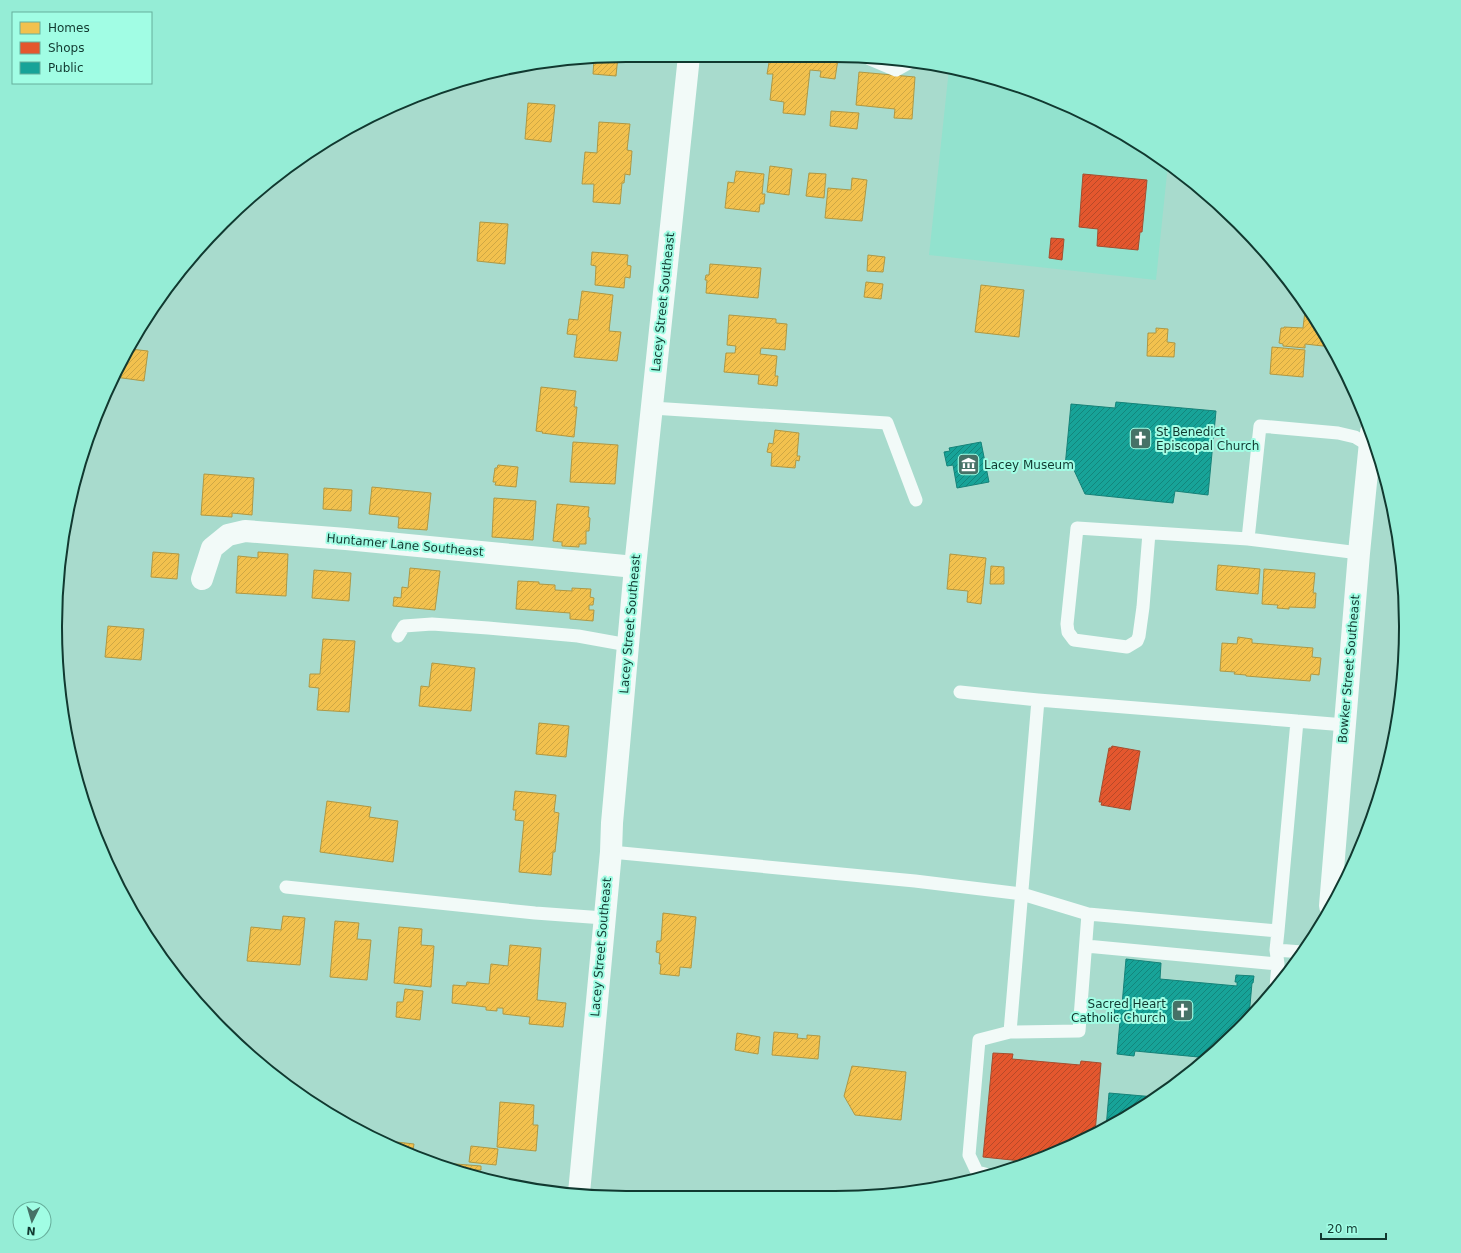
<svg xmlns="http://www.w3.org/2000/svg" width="1461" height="1253" font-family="'DejaVu Sans',sans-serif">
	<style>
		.built { fill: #92e2ce }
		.homes { fill: url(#homes-hatch); stroke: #ae9845 }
		.shops { fill: url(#shops-hatch); stroke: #a54e2f }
		.public { fill: url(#public-hatch); stroke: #158379 }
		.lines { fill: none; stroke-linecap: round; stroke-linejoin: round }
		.service { stroke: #f2faf8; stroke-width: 13 }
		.minor { stroke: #f2faf8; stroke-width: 22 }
		.labels { text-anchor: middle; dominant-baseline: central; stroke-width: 4; stroke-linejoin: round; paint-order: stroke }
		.street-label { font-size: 12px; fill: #113930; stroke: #a1fde4 }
		.poi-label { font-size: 12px; fill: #113930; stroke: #a1fde4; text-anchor: start }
		.rim { fill: none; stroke: #113930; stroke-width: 2 }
	</style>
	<defs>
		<pattern id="homes-hatch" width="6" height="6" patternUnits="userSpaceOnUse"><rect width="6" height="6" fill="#f2c14e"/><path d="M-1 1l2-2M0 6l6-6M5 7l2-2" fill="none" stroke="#cea744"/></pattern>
		<pattern id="shops-hatch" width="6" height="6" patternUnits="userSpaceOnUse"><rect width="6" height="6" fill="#e4572e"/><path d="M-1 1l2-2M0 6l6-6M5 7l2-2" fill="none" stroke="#b74928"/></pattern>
		<pattern id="public-hatch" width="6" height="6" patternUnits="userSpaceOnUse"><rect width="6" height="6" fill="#17a398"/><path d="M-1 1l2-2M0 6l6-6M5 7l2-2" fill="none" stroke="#13867c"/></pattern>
	</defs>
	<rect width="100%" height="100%" fill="#a8dbcd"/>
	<path class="built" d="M949,69L1018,85L1087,114L1168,164L1156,280L929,255Z"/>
	<path class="homes" d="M618,56L616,76L593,74L594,59Z
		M770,57L838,59L835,79L820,77L821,71L810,70L805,115L783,113L784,102L770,100L773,74H767Z
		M859,72L915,77L912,119L894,118L895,109L856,105Z
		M528,103L555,105L551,142L525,139Z
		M831,111L859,113L857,129L830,126Z
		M599,122L630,124L627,150L632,151L630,175L625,174L624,183H622L620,204L593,202L594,184H582L585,152L597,153Z
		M770,166L792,169L789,195L767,192Z
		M736,171L764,174L762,194H765L764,204H760L759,212L725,208L728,182L734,183Z
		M809,173L826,174L824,198L806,196Z
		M852,178L867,180L862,221L825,218L828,188L851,190Z
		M480,222L508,224L505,264L477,261Z
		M592,252L628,255L627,265L631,266L630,278L625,277L624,288L595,285L596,266L591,265Z
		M868,255L885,257L883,272L867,271Z
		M710,264L761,268L758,298L706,293L707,280H705L706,275H709Z
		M866,282L883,284L881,299L864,297Z
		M981,285L1024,290L1019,337L975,332Z
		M582,291L613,295L609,331L621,332L617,361L574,357L577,335L567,334L569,319L578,320Z
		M1305,311L1309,312L1329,341L1332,347L1305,344V348L1283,346V344L1279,343L1281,328H1284V327L1303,328Z
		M729,315L776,319V323L787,324L785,350L761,348L760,354L777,356L775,376H778L777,386L758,384L759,375L724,372L726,353H735L736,346L727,345Z
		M1156,328L1168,329L1167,342L1175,343L1174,357L1147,356L1148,333H1156Z
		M1272,347L1305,350L1303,377L1270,374Z
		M130,349L148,351L144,381L115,377Z
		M541,387L576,391L574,407H577L574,437L542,433L543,432L536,431Z
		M775,430L799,433L797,456H800L799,461L796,460L795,468L771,466L772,453L767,452L769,443L773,444Z
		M573,442L618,445L615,484L570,482Z
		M498,465L518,467L516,487L495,485L496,482H493L495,468H497Z
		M204,474L254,478L252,515L232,513V517L201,515Z
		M372,487L431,493L427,530L398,528L399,517L369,514Z
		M324,488L352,490L351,511L323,509Z
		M494,498L536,501L533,540L492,537Z
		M557,504L589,507L588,517L590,518L589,531H586V544H579V547L562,546V542L553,541Z
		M1397,543H1399L1401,563H1399L1400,556H1395Z
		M153,552L179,554L177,579L151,577Z
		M258,552L288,554L286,596L236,593L238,556L258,558Z
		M950,554L986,558L981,604L967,602L968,591L947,589Z
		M1218,565L1260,569L1258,594L1216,590Z
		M991,566L1004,567V584H990Z
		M410,568L440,571L435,610L393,606L394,597L401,598L402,587L408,588Z
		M1264,569L1315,573L1313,593H1316L1315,608L1289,607V609L1277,608L1278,605L1262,604Z
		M314,570L351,573L349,601L312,598Z
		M518,581L539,582V584L555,585V590L572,591V588L591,589L590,597L594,598L593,605H589V610H594L593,621L570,619V613L516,609Z
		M108,626L144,629L141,660L105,657Z
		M1238,637L1252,639V643L1313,648L1312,657L1321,658L1319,675L1311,674L1310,681L1246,676V675L1234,674L1235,672L1220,671L1222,643L1237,644Z
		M323,639L355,641L349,712L317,710L319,688L309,687L310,674H320Z
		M432,663L475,668L471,711L419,706L421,686L429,687Z
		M539,723L569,726L566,757L536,754Z
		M515,791L556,795L554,812L559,813L555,852H553L551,875L519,872L524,821L515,820L516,810H513Z
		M327,801L371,807L369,817L398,821L393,862L320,852Z
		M663,913L696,917L691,968L680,967L679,976L660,974L661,964H659L660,953L656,952L657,941H661Z
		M283,916L305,918L300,965L247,961L251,927L281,930Z
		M335,921L359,923L357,939L371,940L367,980L330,977Z
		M399,927L422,929L421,945L434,946L431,987L394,983Z
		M510,945L541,948L537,1000L566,1003L563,1027L529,1024L530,1017L503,1014V1008H497V1011L486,1010V1007L452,1003L453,985L466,986L467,982L489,984L491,964L508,966Z
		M405,989L423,991L420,1020L396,1017L397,1002H403Z
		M774,1032L798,1034L797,1038L807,1039V1035L820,1036L818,1059L772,1055Z
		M737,1033L760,1037L758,1054L735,1050Z
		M852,1066L906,1072L901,1120L855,1115L844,1096Z
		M500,1102L534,1105L533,1125H538L536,1151L497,1147Z
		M388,1141L414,1144L412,1156L388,1144Z
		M471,1146L498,1149L496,1165L469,1162Z
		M443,1163L481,1166V1170H474L473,1174L443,1165Z"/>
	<path class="shops" d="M1083,174L1147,180L1142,232H1140L1138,250L1097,246L1098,229L1079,227Z
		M1051,238L1064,239L1062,260L1049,258Z
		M1112,746L1140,751L1130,810L1101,805L1102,802H1099L1109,748H1111Z
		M993,1053L1013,1054L1012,1059L1080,1065L1081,1061L1101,1063L1095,1133L1031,1162L983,1157Z"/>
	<path class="public" d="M1116,402L1216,411L1208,495L1175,491L1173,503L1085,494L1073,468L1065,467L1071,404L1115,408Z
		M981,442L989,482L957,488L953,465L947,466L944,452L950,451L949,448Z
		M1126,959L1161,963L1160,979L1237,986V982H1235L1236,975L1254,976L1253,983H1252L1249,1016L1209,1058L1135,1051L1134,1056L1117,1054L1120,1021L1114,1020L1115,1004L1122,1005Z
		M1109,1093L1155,1097L1120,1121L1106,1128Z"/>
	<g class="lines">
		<path class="service" d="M870,59L896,70L912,61
			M652,408L887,423L916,500
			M1149,533L1143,607L1139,636L1137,641L1127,647L1074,640L1068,632L1067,624L1077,528L1248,539L1359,553
			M1248,539L1260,426L1338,433L1355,437L1370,446
			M398,636L404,626L432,624L488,628L578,636L628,645
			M960,692L1038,700L1345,725
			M1038,700L1010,1032L1079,1031L1088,914
			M611,852L915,881L1022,894L1088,914L1278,931L1276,950L1278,964L1276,987
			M286,887L535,913L604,918
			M1278,931L1297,721
			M1086,946L1278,964
			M1276,950L1302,952
			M985,1174L977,1172L969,1155L979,1040L1010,1032"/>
		<path class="minor" d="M202,579L212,548L228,535L245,531L346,539L635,567
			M1330,906L1359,553L1371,432
			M579,1193L611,852L612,823L635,567L689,56"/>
	</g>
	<defs>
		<symbol id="church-square" viewBox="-11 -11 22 22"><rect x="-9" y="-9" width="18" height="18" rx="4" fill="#467267" stroke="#a1fde4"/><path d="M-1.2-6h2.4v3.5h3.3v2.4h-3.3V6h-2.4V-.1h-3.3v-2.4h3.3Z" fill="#fff"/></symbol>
		<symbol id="museum-square" viewBox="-11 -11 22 22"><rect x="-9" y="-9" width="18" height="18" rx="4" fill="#467267" stroke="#a1fde4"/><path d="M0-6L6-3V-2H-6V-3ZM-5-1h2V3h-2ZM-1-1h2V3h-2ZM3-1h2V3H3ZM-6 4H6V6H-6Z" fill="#fff"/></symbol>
	</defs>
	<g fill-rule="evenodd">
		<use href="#church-square" x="1128" y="426" width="25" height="25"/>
		<use href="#museum-square" x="956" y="452" width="25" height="25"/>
		<use href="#church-square" x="1170" y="998" width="25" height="25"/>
	</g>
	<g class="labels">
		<g class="street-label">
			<text transform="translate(663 302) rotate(-84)">Lacey Street Southeast</text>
			<text transform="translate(405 545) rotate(5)">Huntamer Lane Southeast</text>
			<text transform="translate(630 624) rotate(-85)">Lacey Street Southeast</text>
			<text transform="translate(1349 669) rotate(-85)">Bowker Street Southeast</text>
			<text transform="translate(601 947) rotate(-85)">Lacey Street Southeast</text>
		</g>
		<g class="poi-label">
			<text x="1156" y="432">St Benedict<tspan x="1156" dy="14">Episcopal Church</tspan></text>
			<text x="984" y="465">Lacey Museum</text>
			<text x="1166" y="1004" text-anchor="end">Sacred Heart<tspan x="1166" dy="14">Catholic Church</tspan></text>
		</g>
	</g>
	<path d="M0 0H1461V1253H0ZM626 62H835A564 564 0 0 1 1399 626V627A564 564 0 0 1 835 1191H626A564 564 0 0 1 62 627V626A564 564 0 0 1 626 62Z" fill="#95edd6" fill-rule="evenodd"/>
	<path class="rim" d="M626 62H835A564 564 0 0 1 1399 626V627A564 564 0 0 1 835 1191H626A564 564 0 0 1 62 627V626A564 564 0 0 1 626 62Z"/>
	<rect x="12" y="12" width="140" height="72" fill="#a1fde4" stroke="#67af9c"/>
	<rect x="20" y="22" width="20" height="12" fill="#f2c14e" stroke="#67af9c"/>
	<text x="48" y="32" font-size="12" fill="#113930">Homes</text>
	<rect x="20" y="42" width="20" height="12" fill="#e4572e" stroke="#67af9c"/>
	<text x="48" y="52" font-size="12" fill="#113930">Shops</text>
	<rect x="20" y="62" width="20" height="12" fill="#17a398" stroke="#67af9c"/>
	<text x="48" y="72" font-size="12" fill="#113930">Public</text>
	<g transform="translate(32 1221) rotate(185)"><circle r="19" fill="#a1fde4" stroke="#67af9c"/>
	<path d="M0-3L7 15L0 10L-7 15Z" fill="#467267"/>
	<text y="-6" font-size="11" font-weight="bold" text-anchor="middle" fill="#113930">N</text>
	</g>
	<path d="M1321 1233v6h65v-6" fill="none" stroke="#113930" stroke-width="2"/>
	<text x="1327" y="1233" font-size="12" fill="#113930" stroke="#a1fde4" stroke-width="3" paint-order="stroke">20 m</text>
</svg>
